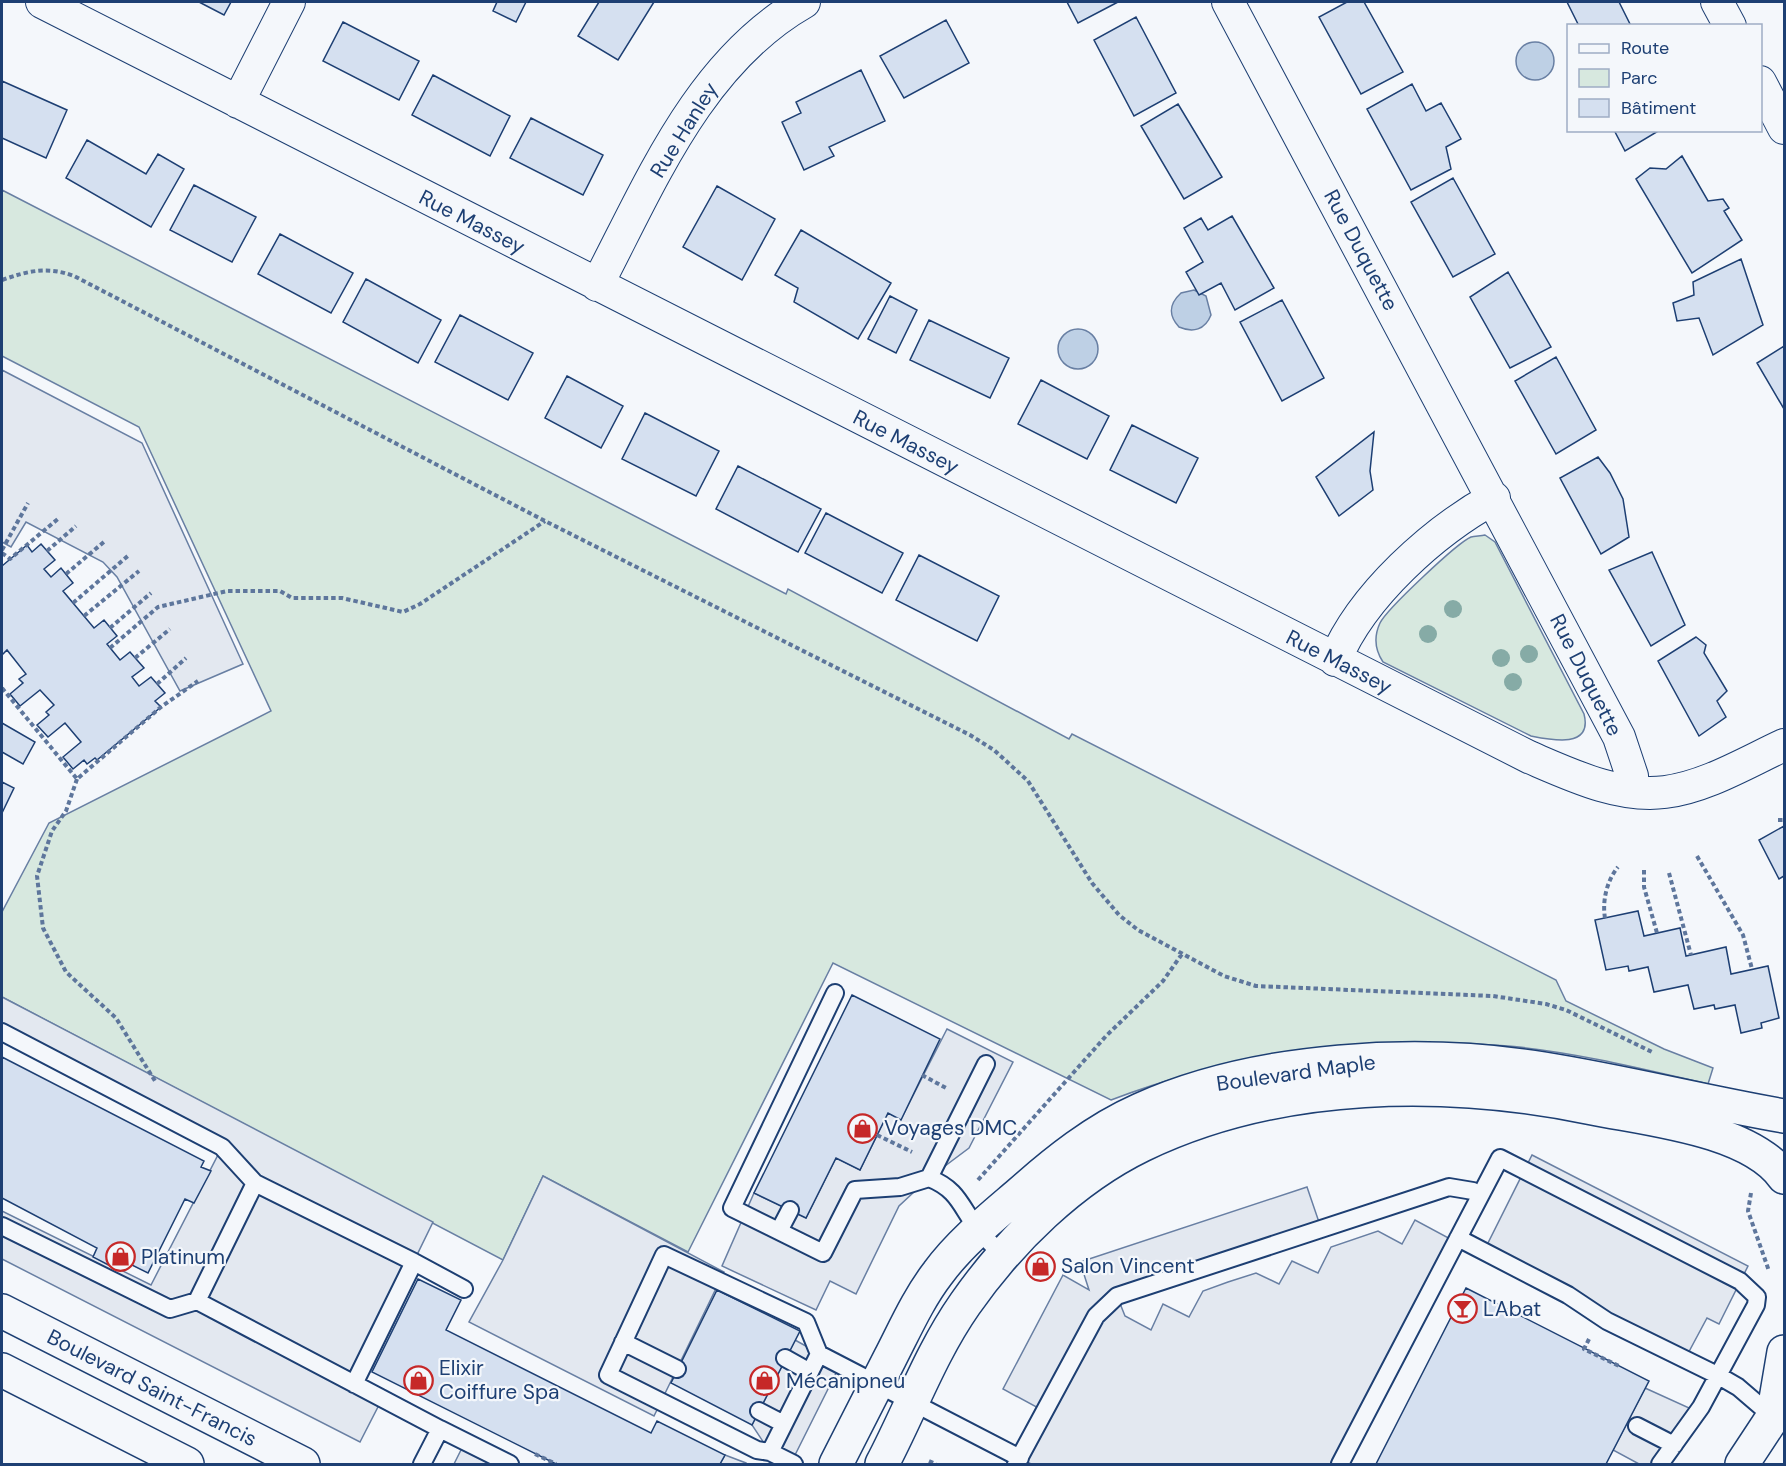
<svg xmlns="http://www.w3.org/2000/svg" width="1786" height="1466" font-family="'DM Sans',sans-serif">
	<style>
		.green { fill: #d7e8df; stroke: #687fa3; stroke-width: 1.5 }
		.parking { fill: #e3e8f0; stroke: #687fa3; stroke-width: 1.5 }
		.water { fill: #bed0e5; stroke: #687fa3; stroke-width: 1.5 }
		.building { fill: #d5e0f0; stroke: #1d3f73; stroke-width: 1.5 }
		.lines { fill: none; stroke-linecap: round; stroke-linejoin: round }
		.lane-casing { stroke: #1d3f73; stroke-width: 20 }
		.street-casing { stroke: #1d3f73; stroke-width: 34 }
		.secondary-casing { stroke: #1d3f73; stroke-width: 36 }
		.path { stroke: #5e769c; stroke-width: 4; stroke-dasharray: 4.5 3; stroke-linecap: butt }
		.lane { stroke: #f4f7fb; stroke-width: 16 }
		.street { stroke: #f4f7fb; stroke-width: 32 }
		.secondary { stroke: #f4f7fb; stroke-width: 33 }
		.tree { fill: #86aba6 }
		.labels { text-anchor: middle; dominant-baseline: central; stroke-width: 4.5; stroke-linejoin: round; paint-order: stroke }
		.street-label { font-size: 21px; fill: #1d3f73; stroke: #f4f7fb }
		.poi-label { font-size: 21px; fill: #1d3f73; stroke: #f4f7fb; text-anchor: start }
	</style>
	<rect width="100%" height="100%" fill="#f4f7fb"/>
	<path class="green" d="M2,190L786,594L788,589L1069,739L1072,734L1556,980L1566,1001L1664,1049L1713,1068L1708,1084C1643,1069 1575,1052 1508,1046C1374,1035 1237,1052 1111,1100L833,963L688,1252L543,1176L503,1260L2,997V912L49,823L271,711L139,427L2,356Z
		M1485,535L1495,542L1584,714C1593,749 1551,740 1531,736L1383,662C1375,650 1374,636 1380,623C1387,609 1457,543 1471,537C1475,536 1481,536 1485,535Z"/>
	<path class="parking" d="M2,370L142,443L243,664L180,691L117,577L103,562L26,522L11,547L2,542Z
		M2,997L433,1222L354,1384L382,1399L360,1442L2,1259V1211L151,1285L222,1147L2,1032Z
		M947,1029L1013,1062L969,1148L929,1178L899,1206L856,1294L830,1281L816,1310L722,1266L754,1193L806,1218L836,1158L860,1170L888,1113L901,1119Z
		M1532,1155L1748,1266L1719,1324L1707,1318L1685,1359L1484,1251Z
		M543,1176L724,1272L654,1416L469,1322L503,1260Z
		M1307,1187L1321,1228L1117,1296L1125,1316L1151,1330L1163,1304L1189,1317L1203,1291L1228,1282L1256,1273L1279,1284L1292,1261L1318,1273L1331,1247L1378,1231L1402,1244L1415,1220L1456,1242L1340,1464H1031L1020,1458L1044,1411L1003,1389L1063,1275L1089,1290L1080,1262Z
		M795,1340L840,1365L791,1463L770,1452L752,1425Z
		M1645,1388L1698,1412L1660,1464H1639L1613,1450Z
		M465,1442L510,1464H454Z
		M725,1455L746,1463L747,1464H720Z"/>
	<path class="water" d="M1516 61a19 19 0 1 1 38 0a19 19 0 1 1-38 0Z
		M1194,290L1206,296L1211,315C1205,330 1193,333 1179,327C1168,315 1169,304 1181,293Z
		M1058 349a20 20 0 1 1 40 0a20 20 0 1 1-40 0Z"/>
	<path class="building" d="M199,2H231L224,15Z
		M497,2H526L516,22L493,11Z
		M599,2H654L618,60L578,36Z
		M1067,2H1118L1078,23Z
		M1347,2H1364L1403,72L1361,94L1319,17Z
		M1567,2H1619L1631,26H1579Z
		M1136,17L1176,93L1134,116L1094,40Z
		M946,20L969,63L904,98L880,56Z
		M343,22L419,61L399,100L323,61Z
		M861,70L885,121L829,147L834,156L804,170L782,122L801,113L796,102Z
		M433,75L510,116L490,156L412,115Z
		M2,81L67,110L46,158L2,138Z
		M1412,84L1426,111L1441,103L1461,139L1446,147L1451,169L1411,190L1367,109Z
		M1178,104L1222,177L1184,199L1141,126Z
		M531,118L603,155L583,195L510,158Z
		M1614,130H1660L1625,151Z
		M87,140L146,174L158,154L184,169L151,227L66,178Z
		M1682,156L1708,201L1723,199L1729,208L1724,211L1742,240L1692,273L1636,179L1650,168L1666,169Z
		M1453,178L1495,254L1453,277L1411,202Z
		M194,185L256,217L232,262L170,230Z
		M717,186L775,219L742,280L683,247Z
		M1232,216L1274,288L1235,310L1221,283L1199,295L1186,272L1203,262L1184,228L1201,218L1208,230Z
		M801,230L891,283L858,339L794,302L798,288L775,275Z
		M280,234L353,273L331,313L258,274Z
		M1741,259L1763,325L1713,355L1699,318L1677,321L1673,303L1694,295L1693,282Z
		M1508,272L1551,347L1510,368L1470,297Z
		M366,279L441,320L418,363L343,322Z
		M890,296L917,310L896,353L868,339Z
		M1282,300L1324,378L1282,401L1240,322Z
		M460,315L533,353L508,400L435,362Z
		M929,320L1009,358L990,398L910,360Z
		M1784,346V409L1757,363Z
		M1556,357L1596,430L1556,454L1515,381Z
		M567,376L623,406L601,448L545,418Z
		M1041,380L1109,416L1087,459L1018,424Z
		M645,413L719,451L696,496L622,459Z
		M1132,425L1198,458L1176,503L1110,470Z
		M1374,432L1370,471L1373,490L1339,516L1316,477Z
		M1598,457L1610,473L1623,499L1629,537L1601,554L1560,478Z
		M738,466L821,509L798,552L716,509Z
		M826,513L903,553L882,593L805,553Z
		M41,544L55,560L44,569L51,577L61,568L73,583L63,591L94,628L104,620L117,636L107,644L120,660L130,652L144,668L132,677L139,686L151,677L165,693L155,701L161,707L97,760L95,758L87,764L84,760L73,769L63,757L81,742L65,723L48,737L37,725L49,715L46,712L54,705L40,690L20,706L10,694L23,683L19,679L26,674L7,650L2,655V566L27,545L32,552Z
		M1652,552L1685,625L1651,646L1609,570Z
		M919,555L999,596L977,641L896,600Z
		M1696,637L1706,645L1704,653L1727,691L1717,701L1726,717L1699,736L1658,661Z
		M2,723L35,742L23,764L2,752Z
		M2,782L14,788L2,813Z
		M1784,826V876L1779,879L1759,840Z
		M1638,911L1644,936L1680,928L1686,956L1726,947L1731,974L1768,966L1779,1018L1761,1023L1762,1028L1741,1033L1735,1005L1715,1009L1714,1005L1694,1009L1688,985L1654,992L1648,967L1629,971L1628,966L1606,970L1595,920Z
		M852,995L940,1039L901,1120L888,1113L860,1170L836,1158L806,1218L754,1193Z
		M2,1057L204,1161L201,1167L211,1171L194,1203L185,1199L148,1273L126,1262L120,1271L93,1257L97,1248L2,1198Z
		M418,1279L461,1300L446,1330L651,1433L657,1421L725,1455L720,1464H556L372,1372Z
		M1466,1288L1649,1381L1606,1464H1376Z
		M717,1290L800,1331L752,1425L671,1383Z"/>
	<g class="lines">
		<defs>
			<path id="lane" d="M835,993L732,1208L823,1253L855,1190L900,1187L929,1178C960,1190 961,1209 980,1232C987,1240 996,1248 1003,1256
				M2,1032L222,1147L255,1183
				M929,1178L986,1064
				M2,1226L170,1309L197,1301L440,1429
				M779,1231L790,1210
				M1458,1238L1568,1295L1607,1321L1719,1376L1738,1387L1773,1417
				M414,1262L464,1289
				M197,1301L255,1183L414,1262L354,1384
				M623,1342L677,1369
				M785,1358L810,1372
				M759,1411L784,1424
				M1637,1426L1674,1445
				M770,1452L757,1450L608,1375L664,1255L806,1322L819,1354
				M422,1464L440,1429L510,1464
				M794,1464L770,1452L819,1354L1020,1458
				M1016,1464L1096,1316L1117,1296L1449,1187L1473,1191L1480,1196
				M1340,1464L1500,1158L1740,1281L1757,1297L1756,1305L1701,1407L1660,1464"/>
			<path id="street" d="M42,2L1529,757C1571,775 1619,798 1665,792C1706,787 1747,762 1784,745
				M1228,2L1619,737L1632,776L1633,791
				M1717,2L1730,26
				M1760,82L1784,128
				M238,102L289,2
				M597,285C651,182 699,62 804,2
				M1335,660C1362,595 1434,531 1494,498"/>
			<path id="secondary" d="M2,1311L303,1464
				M2,1370L187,1464
				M1773,1417L1784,1352
				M836,1464C854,1429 872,1393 890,1358C905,1329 918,1299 938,1273C960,1243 991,1218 1019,1194C1056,1161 1095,1130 1140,1110C1257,1057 1419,1049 1544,1069C1625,1082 1704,1102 1784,1116
				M882,1464C910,1411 930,1354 965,1304C1009,1241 1072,1179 1142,1145C1279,1079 1447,1078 1593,1108C1648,1119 1750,1129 1784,1177
				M1742,1464L1773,1417L1784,1406"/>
		</defs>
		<use href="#lane" class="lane-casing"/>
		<use href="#street" class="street-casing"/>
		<use href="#secondary" class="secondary-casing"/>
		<path class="path" d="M2,280C28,271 47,266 74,276L545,521L970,735L994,750L1028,781L1092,883L1119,915L1138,930L1224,976L1256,986L1493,996L1546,1004L1566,1010L1652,1052
			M2,550L28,503
			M47,551L76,526
			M2,553L10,559L59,518
			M66,574L105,541
			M73,603L129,555
			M84,616L139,571
			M110,628L151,593
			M110,648L158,607L227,591H280L292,598H342L403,612L420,604L545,521
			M135,658L170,629
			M157,684L186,658
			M2,688L77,779L161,707L198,681
			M77,779L66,811L52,831L37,876L43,928L66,972L116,1018L155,1081
			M1778,820H1784
			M1697,856L1743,935L1752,969
			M1644,870V887L1657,933
			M1669,873L1691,955
			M1605,918C1602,901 1607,880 1618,867
			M922,1075L946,1088
			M877,1135L912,1152
			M978,1180L1106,1036L1163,981L1182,954
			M1751,1193L1748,1211L1769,1271
			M1589,1339L1584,1349L1619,1366
			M535,1454L556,1464
			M929,1461L936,1464"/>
		<use href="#lane" class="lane"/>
		<use href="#street" class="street"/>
		<use href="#secondary" class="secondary"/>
	</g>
	<g class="tree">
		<circle cx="1453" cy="609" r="9"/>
		<circle cx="1428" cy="634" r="9"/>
		<circle cx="1529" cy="654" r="9"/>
		<circle cx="1501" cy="658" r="9"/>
		<circle cx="1513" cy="682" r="9"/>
	</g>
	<defs>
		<symbol id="shop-ring" viewBox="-11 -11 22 22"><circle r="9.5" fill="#f4f7fb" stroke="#c62828" stroke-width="1.5"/><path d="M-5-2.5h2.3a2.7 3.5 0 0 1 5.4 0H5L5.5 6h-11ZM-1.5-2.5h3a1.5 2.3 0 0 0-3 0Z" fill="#c62828"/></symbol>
		<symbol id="bar-ring" viewBox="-11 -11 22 22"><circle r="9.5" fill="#f4f7fb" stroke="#c62828" stroke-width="1.5"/><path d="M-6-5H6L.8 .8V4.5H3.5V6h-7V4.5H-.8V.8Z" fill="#c62828"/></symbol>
	</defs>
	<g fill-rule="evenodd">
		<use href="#shop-ring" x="846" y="1112" width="33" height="33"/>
		<use href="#shop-ring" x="104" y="1240" width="33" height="33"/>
		<use href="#shop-ring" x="1024" y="1250" width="33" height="33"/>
		<use href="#bar-ring" x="1446" y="1292" width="33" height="33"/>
		<use href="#shop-ring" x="402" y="1364" width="33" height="33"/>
		<use href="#shop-ring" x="748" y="1364" width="33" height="33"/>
	</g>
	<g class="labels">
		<g class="street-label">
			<text transform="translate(684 130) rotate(-58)">Rue Hanley</text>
			<text transform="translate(472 222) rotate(27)">Rue Massey</text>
			<text transform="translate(1361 250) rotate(62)">Rue Duquette</text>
			<text transform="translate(906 442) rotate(27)">Rue Massey</text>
			<text transform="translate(1339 662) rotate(27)">Rue Massey</text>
			<text transform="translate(1586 675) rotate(63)">Rue Duquette</text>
			<text transform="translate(1296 1073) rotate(-8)">Boulevard Maple</text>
			<text transform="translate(152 1388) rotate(27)">Boulevard Saint-Francis</text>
		</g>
		<g class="poi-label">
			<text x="884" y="1128">Voyages DMC</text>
			<text x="141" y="1257">Platinum</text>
			<text x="1061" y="1266">Salon Vincent</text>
			<text x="1483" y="1309">L'Abat</text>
			<text x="439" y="1368">Elixir<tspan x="439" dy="24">Coiffure Spa</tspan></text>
			<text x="786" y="1381">Mécanipneu</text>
		</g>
	</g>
	<rect width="1786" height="1466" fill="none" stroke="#1d3f73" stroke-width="6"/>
	<rect x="1567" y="24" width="195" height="108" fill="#f4f7fb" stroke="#9eadc5" stroke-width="1.5"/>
	<rect x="1579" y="44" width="30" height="9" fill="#f4f7fb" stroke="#9eadc5" stroke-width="1.5"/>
	<text x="1621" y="54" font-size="18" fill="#1d3f73">Route</text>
	<rect x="1579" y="69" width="30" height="18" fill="#d7e8df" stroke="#9eadc5" stroke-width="1.5"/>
	<text x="1621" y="84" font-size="18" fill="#1d3f73">Parc</text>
	<rect x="1579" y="99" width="30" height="18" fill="#d5e0f0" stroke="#9eadc5" stroke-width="1.5"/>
	<text x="1621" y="114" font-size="18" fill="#1d3f73">Bâtiment</text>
</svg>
